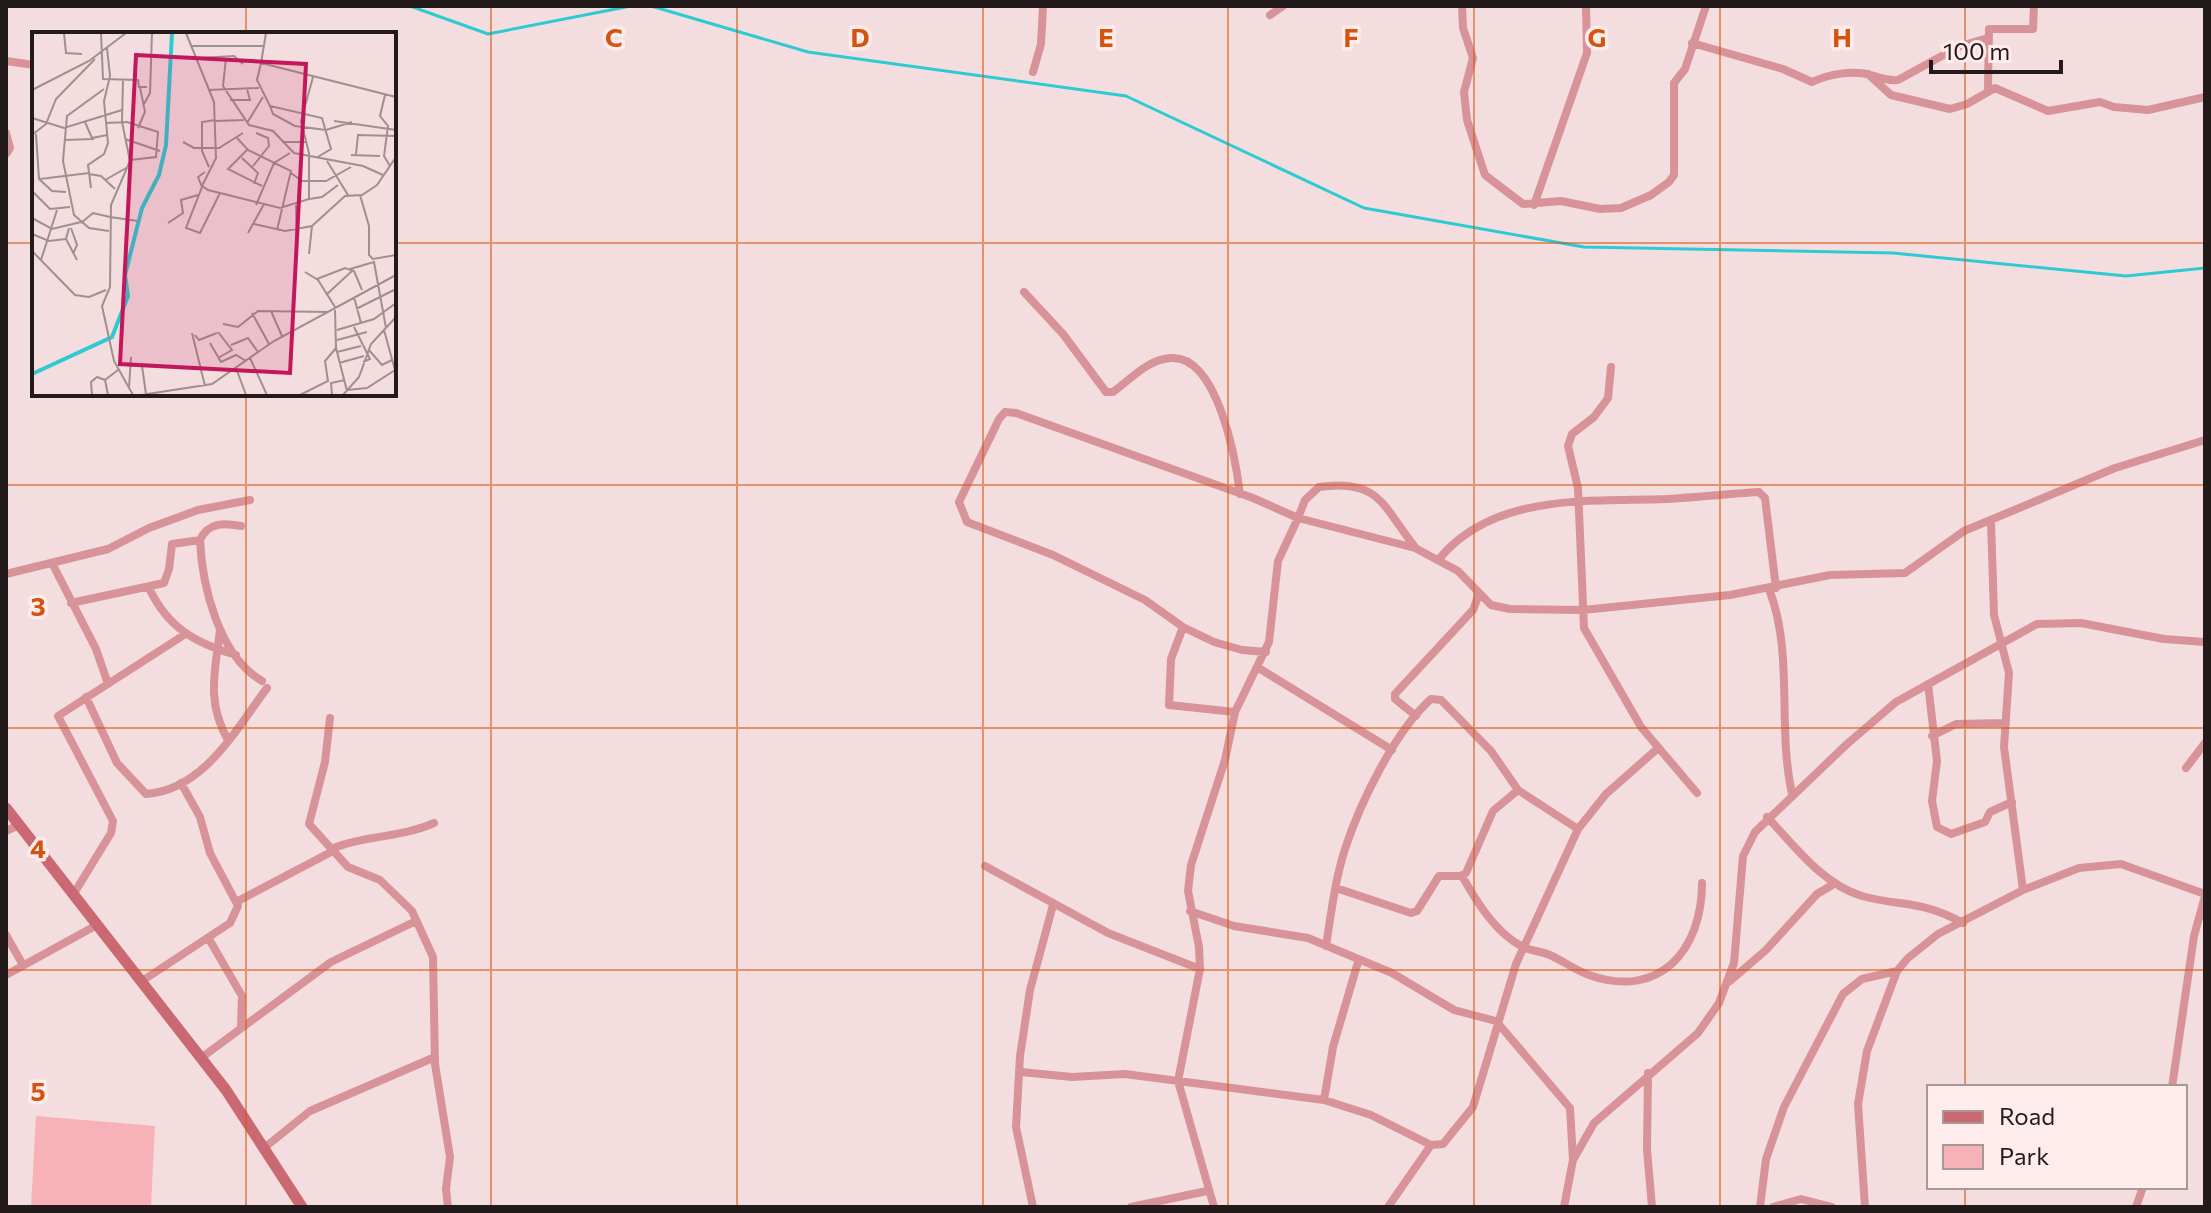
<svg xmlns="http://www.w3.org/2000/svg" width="2211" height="1213" font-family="Commissioner,sans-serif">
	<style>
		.green { fill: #f6b2b7 }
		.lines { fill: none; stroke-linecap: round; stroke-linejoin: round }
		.stream { stroke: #2dcbd1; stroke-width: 3 }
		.minor { stroke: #d79398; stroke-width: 8 }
		.secondary { stroke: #cb6973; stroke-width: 11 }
		.grid { fill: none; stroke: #d4530e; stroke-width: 2; stroke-opacity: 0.55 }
		.inset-river { fill: none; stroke: #2dcbd1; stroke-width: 4 }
		.inset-road { fill: none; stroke: #a08f90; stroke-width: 2 }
		.view { fill: #c2185b; fill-opacity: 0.15; stroke: #c2185b; stroke-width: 4 }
		.inset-edge { fill: none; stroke: #231b1b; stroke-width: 4 }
		.grid-label { font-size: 26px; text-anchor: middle; font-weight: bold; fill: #d4530e; stroke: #feecec; stroke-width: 7; stroke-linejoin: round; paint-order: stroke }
	</style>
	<rect width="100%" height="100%" fill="#f4ddde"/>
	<path class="green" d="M36,1116L155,1126L151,1207H31Z"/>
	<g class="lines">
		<path class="stream" d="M410,6L488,34L631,6
			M651,6L808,52L1126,96L1364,208L1584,247L1893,253L2126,276L2205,268"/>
		<path class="minor" d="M1462,6L1463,28L1473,58L1464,92L1467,120L1485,175L1523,204L1561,201L1600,209L1621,208L1651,195L1669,182L1674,175V83L1685,69L1706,6
			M1270,15L1283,6
			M1692,43L1783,69L1812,82C1829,74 1852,70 1871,75C1881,78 1887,81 1898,80L1960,46L1988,38
			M6,61L34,65
			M1033,72L1041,44L1043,6
			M1868,74L1891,95L1950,109L1967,104L1995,88L2048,111L2100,102L2114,107L2148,110L2205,97
			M1988,90L1989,29H2033L2034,6
			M6,133L10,148L6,154
			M1534,205L1587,53L1586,6
			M1024,292L1063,334L1106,392H1113C1131,379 1148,359 1171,358C1218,355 1236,461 1240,494
			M1611,367L1608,398L1594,417L1572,434L1568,446L1578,488L1584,628L1641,727L1697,793
			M1991,521L1994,615L2009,673L2004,747L2023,890
			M241,526C224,523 208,522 200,540C202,586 219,656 262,681
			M1439,559C1494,492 1590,502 1667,499C1698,497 1728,494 1759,492L1765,498L1776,588
			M52,563L96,649L108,684
			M6,574L108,549L149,528L198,510L250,500
			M149,588C168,628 195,643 236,655
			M1769,589C1794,653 1777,726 1792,794
			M71,603L164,583L169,569L172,544L200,540
			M1183,627L1171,659L1169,705L1235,712
			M220,630C215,671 206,702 228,740
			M1266,652L1242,650L1214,642L1183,627L1145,600L1053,555L967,522L959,502L999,419L1005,412L1016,413L1253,498L1298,518L1305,500L1319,487C1380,478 1383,507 1415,547
			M1257,667L1392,750
			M1928,684L1937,761L1932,801L1937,827L1951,834L1985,822L1990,812L2012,802
			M86,697L117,763L146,794C204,790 236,729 267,688
			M1416,716L1395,699V694L1473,610L1479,594
			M330,718L325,762L309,824L348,867L380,880L412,911L433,957L435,1064L450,1157L446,1189L448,1207
			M1932,736L1956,724L2004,723
			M2186,768L2205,743
			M1767,817C1795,846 1822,884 1862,896C1903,907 1922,900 1963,923
			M6,831L19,825
			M331,849C364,835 400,838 434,823
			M985,866L1108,933L1200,969
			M1462,876C1477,902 1494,931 1521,946C1529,951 1541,951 1550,955C1563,961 1575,970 1589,975C1660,1000 1702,950 1702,883
			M1336,888L1411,913L1417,911L1439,876H1461L1466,873L1493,811L1518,790
			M73,895L111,833L113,821L58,716L184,635
			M238,901L333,851
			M1190,911L1234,926L1308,938L1392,973L1454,1010L1496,1021L1570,1108L1573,1160
			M6,935L23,965
			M209,939L242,996L241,1027
			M1326,946C1331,914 1335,880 1345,849C1360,803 1395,731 1431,699L1441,700L1491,751L1518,790L1578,829
			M6,975L97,925
			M142,981L230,923L238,906L210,853L200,817L181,783
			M1730,981L1766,950L1817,894L1834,884
			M201,1058L331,962L416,921
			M1021,1072L1072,1077L1125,1074L1324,1100L1371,1115L1431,1145L1443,1144L1473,1107L1516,964L1578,829L1606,794L1657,749
			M1648,1073L1647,1150L1652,1207
			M2172,1087L2194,936L2205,896
			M1324,1100L1333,1047L1358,962
			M264,1148L310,1111L435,1057
			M1033,1207L1016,1127L1020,1056L1030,990L1053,905
			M1131,1207L1207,1191
			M1214,1207L1178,1081L1200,969L1199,947L1188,891L1191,865L1225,760L1235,712L1269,642L1278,561L1298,518L1415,548L1458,571L1491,605L1510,609L1583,610L1730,595L1830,575L1905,573L1964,531L2115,468L2205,440
			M1388,1207L1431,1145
			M1564,1207L1573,1160L1594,1123L1698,1033L1719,1003L1734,963L1743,856L1755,832L1847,744L1896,702L2037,624L2081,623L2164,639L2205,642
			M1760,1207L1766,1159L1784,1107L1843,994L1862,979L1897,971
			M1773,1207L1801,1199L1832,1207
			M1865,1207L1858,1104L1867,1051L1897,971L1908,958L1938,934L2023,890L2079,868L2121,864L2205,894
			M2136,1207L2143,1187"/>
		<path class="secondary" d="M6,808L226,1090L302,1207"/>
	</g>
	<path class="grid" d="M246,6V34M491,6V1207M737,6V1207M983,6V1207M1228,6V1207M1474,6V1207M1720,6V1207M1965,6V1087M6,243H34M394,243H2205M246,394V1207M6,485H2205M6,728H2205M6,970H2205M1965,1187V1207"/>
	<g transform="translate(32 32)">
		<rect width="364" height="364" fill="#f4ddde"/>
		<path class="inset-river" d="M0,342L80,305L96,264L93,243L110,176L127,143L134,113L140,1"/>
		<path class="inset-road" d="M32,1L34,21L50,22M69,1L71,47L106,48L107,55H115M154,1L182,70L184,126L170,154L176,158L248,176L277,167V121L269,89L281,45M234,1L229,31L364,65M158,14H231M167,26L202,24L211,32M194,26L191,54L217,93L241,99L262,121L331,134L351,143M229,31L225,48L238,74L290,86L299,117L284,126M91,48L90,90L98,129L79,173L78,255L70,274L82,329L101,363M72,57L35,84L31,129L42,183L57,196L77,199M0,58L57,29L94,1M176,58L227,56M353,63L348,84L356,94L352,124L358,134M198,68H218L215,57M112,72L118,61L120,1M238,74L241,82L263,94L294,98L320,90M0,86L32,96L90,78M183,89L212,88M302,89L364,98M53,90L60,106L75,103M74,91L95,90L126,100L124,125L98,128M215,91L231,65M106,96L113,80L108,55M4,102L7,147L20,159L34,160M0,103L14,92L24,67L63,27M205,106L216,118L259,139L245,198M93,107L128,119M32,108L62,107M151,110L162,116H187L211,101M250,110H275M215,118L196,137L230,154M324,122L326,103L364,104M319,123L348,124M210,126L226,141L222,152M295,129L316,163M221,134L237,114L236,106L224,101M177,135L170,119V90L183,88M173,140L166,145L170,155L154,196L168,201L188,161M259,141L270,149H294L319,135M57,142L69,144L83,157M8,147L57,141M73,148L96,135M59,156L56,133L72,122L76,111L72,69L78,44L75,16M0,159L18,177L38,175M328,163L337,194V223L341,227L364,223M277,167L290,165L306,153M224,173L242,131L258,121M264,173L265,218M78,185L106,189M0,186L20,197L49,190M49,191L61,181L78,185M136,191L151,181L149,168L166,163M222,192L253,199L280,194L313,164L330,163L345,153L364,125M37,196L34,207L45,228M39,196L45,213L41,222M216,201L232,172M0,202L17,209L34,207M0,219L43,263L57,265L74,258M277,222L280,194M9,228L25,178M318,237L342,230L354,296M273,240L286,248L303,275M285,247L313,236L322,239L330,258M294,263L320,239M322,265L329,291M324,277L364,257M303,278L304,316L315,359M239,279L250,304M220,281L237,312M191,292L206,295L226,279L297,280M322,295L338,327L331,330M305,298L342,287L364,271M160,301L173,354M163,303L167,308L185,301M305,308L335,300M178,311L189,330L204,323L214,329M199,313L216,306L226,320M336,317L350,333L360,328M305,320L329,314M186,326L200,318L186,300M218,326L235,363M307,331L332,324M106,333L110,334L114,362M204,336L214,363M97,356L99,325M315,358L335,356L363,338L352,298M60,363L59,350L65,345L73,348M76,363L73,348L86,338M109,363L180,352L242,309L364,243M268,363L296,349L293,329L304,316M300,363L299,351L313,348M311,363L327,345L339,312L364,285"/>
		<path class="view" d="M104,23L274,32L258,341L88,332Z"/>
		<rect width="364" height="364" class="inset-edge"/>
	</g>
	<g class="grid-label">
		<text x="614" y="47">C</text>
		<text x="860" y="47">D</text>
		<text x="1106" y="47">E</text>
		<text x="1351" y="47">F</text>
		<text x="1597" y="47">G</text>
		<text x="1842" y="47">H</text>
		<text x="38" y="616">3</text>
		<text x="38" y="858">4</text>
		<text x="38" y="1101">5</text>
	</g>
	<rect width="2211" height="1213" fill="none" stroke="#231b1b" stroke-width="16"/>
	<rect x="1927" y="1085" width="260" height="104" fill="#feecec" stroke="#a69898" stroke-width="2"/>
	<rect x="1943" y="1111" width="40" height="12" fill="#cb6973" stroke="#a69898" stroke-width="2"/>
	<text x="1999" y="1125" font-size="24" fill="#231b1b">Road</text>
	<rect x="1943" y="1145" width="40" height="24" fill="#f6b2b7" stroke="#a69898" stroke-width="2"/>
	<text x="1999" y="1165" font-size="24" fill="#231b1b">Park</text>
	<path d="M1931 60v12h130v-12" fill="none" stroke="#231b1b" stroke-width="4"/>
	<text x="1943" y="60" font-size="24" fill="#231b1b" stroke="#feecec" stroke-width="6" paint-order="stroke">100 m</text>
</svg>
